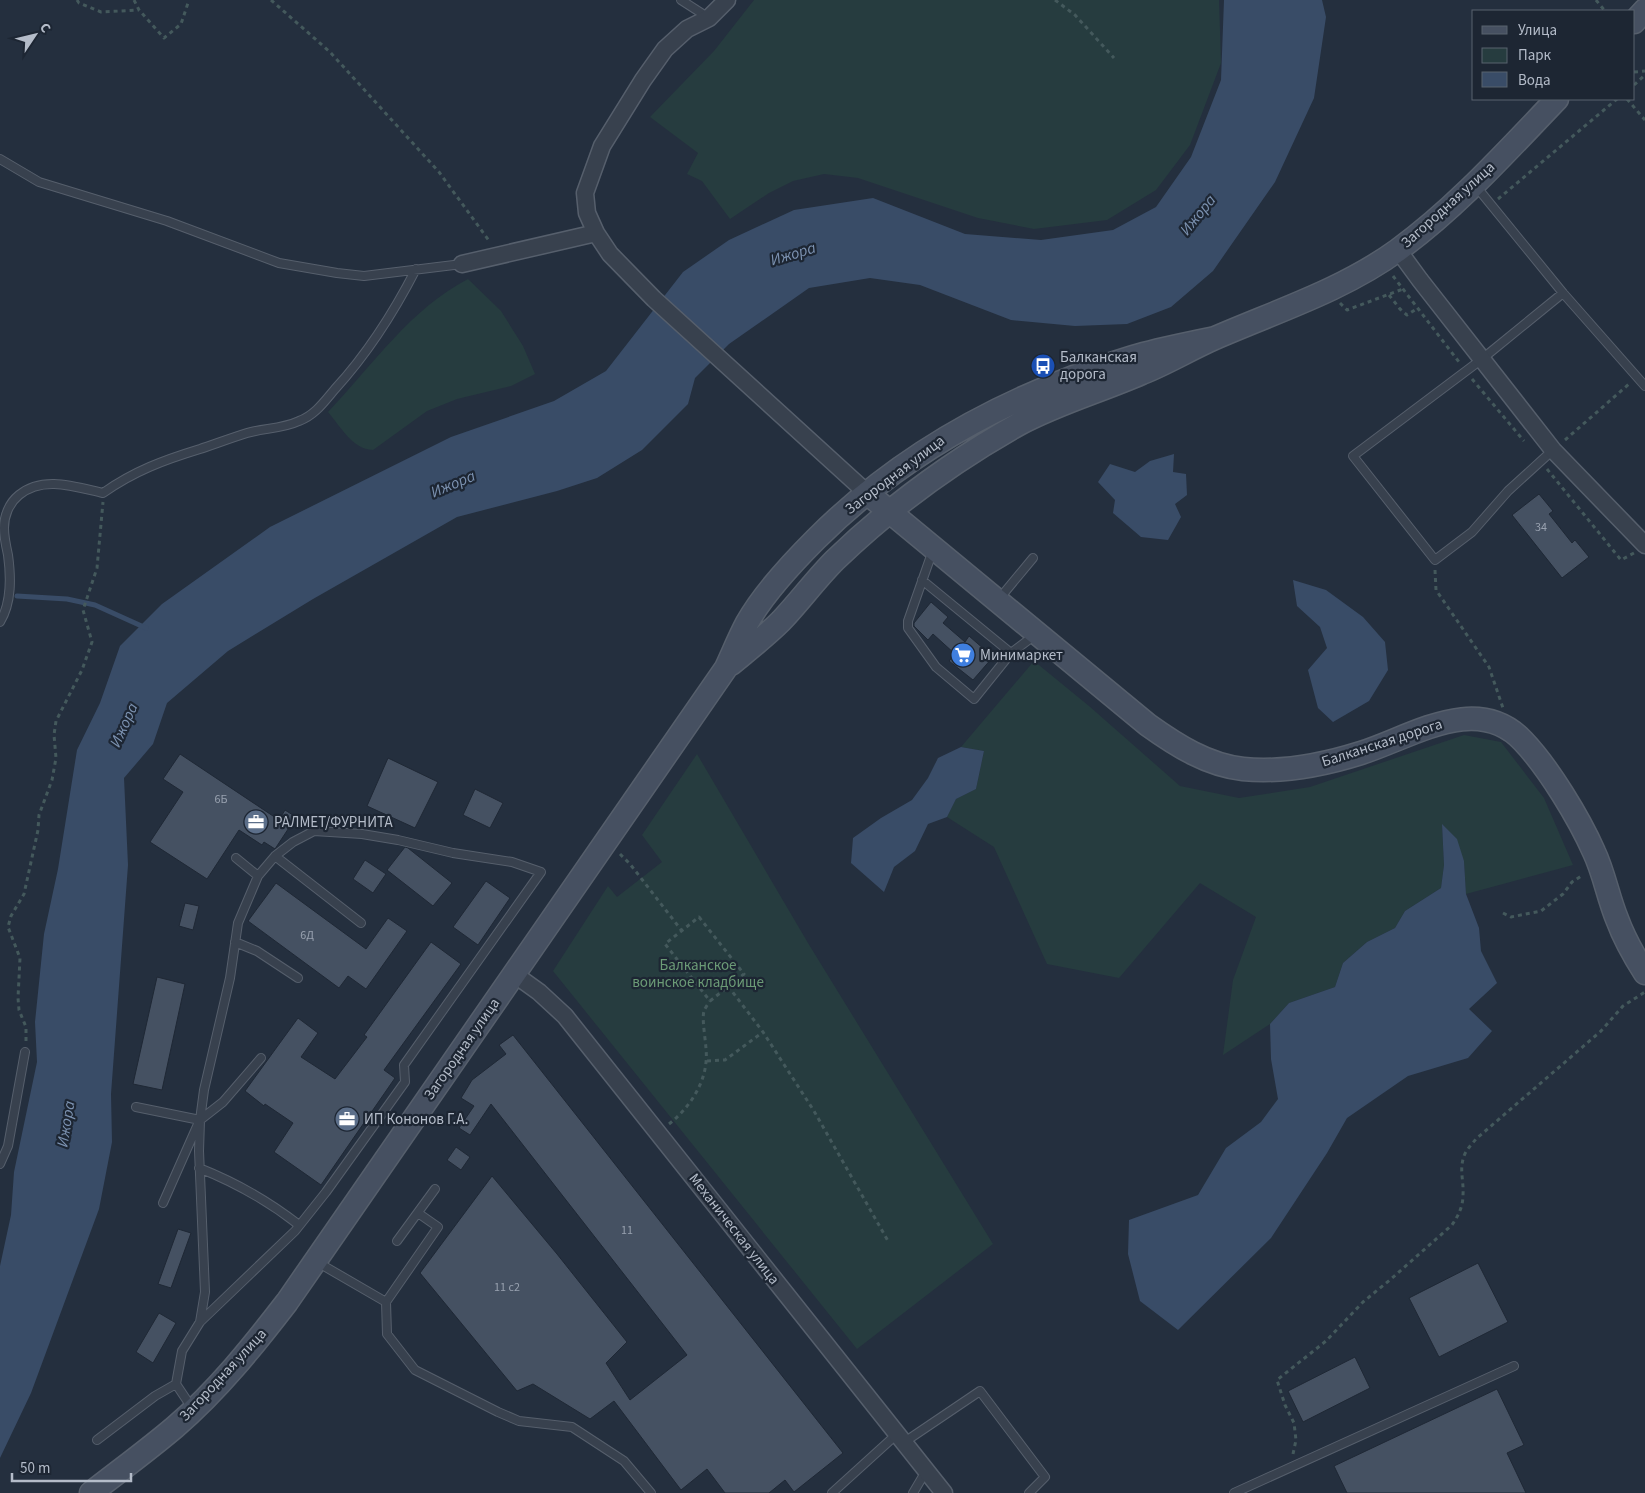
<svg xmlns="http://www.w3.org/2000/svg" width="1645" height="1493" font-family="'Source Sans 3',sans-serif">
	<style>
		.green { fill: #263c3f }
		.water { fill: #394c67 }
		.lines { fill: none; stroke-linecap: round; stroke-linejoin: round }
		.stream { stroke: #394c67; stroke-width: 5 }
		.building { fill: #455162; stroke: #1f2835 }
		.lane-casing { stroke: #565f6c; stroke-width: 10 }
		.street-casing { stroke: #565f6c; stroke-width: 19 }
		.secondary-casing { stroke: #565f6c; stroke-width: 25 }
		.path { stroke: #44595c; stroke-width: 3; stroke-dasharray: 4 4; stroke-linecap: butt }
		.lane { stroke: #38414e; stroke-width: 8 }
		.street { stroke: #38414e; stroke-width: 16 }
		.secondary { stroke: #465061; stroke-width: 22 }
		.labels { text-anchor: middle; dominant-baseline: central; stroke-width: 4.5; stroke-linejoin: round; paint-order: stroke }
		.number-label { font-size: 12px; fill: #98a1af }
		.street-label { font-size: 15px; fill: #b4bcc9; stroke: #1d2633 }
		.poi-label { font-size: 15px; fill: #b4bcc9; stroke: #1d2633; text-anchor: start }
		.park-label { font-size: 15px; fill: #6b9a76; stroke: #1d2633 }
		.water-label { font-size: 16px; font-style: italic; fill: #7c92b1; stroke: #1d2633 }
	</style>
	<rect width="100%" height="100%" fill="#242f3e"/>
	<path class="green" d="M754,0H1219L1221,63L1190,145L1156,190L1107,220L1034,229L978,218L858,178L824,174L793,181L769,193L730,219L702,181L687,174L698,153L650,117L714,51Z
		M468,279L501,311L523,346L535,374L511,386L457,399L427,411L373,450C352,449 341,427 328,412C373,365 410,309 468,279Z
		M1034,661L1089,706L1180,786L1239,798L1310,787L1464,735L1501,742L1544,798L1573,865L1466,894L1464,861L1442,825L1444,865L1441,888L1405,911L1395,928L1367,942L1343,963L1335,987L1289,1003L1270,1024L1223,1055L1233,980L1256,917L1200,883L1119,978L1047,964L994,847L947,817L956,799L976,789L984,751L961,747Z
		M697,754L808,943L993,1244L857,1349L553,971L608,886L617,897L662,862L642,835Z"/>
	<path class="water" d="M1224,0H1322L1326,17L1314,98L1275,182L1213,271L1171,307L1127,324L1075,326L1011,320L920,285L870,278L809,288L729,344L695,378L688,404L642,450L597,478L557,491L457,517L313,599L228,651L167,703L153,744L124,778L128,865L111,1094L112,1142L99,1209L31,1393L0,1458V1266L11,1215L14,1172L37,1062L35,1022L44,934L58,869L77,750L100,703L120,646L162,604L270,527L451,437L554,401L606,371L683,272L729,240L794,210L873,198L965,234L1041,240L1113,230L1156,207L1191,157L1221,80Z
		M1174,454L1173,472L1186,474L1187,495L1175,504L1181,517L1168,540L1141,537L1113,513L1115,500L1098,482L1110,464L1135,472L1150,461Z
		M1293,580L1326,590L1363,617L1385,642L1388,670L1369,701L1333,722L1318,708L1308,670L1327,648L1320,627L1297,606Z
		M961,747L984,751L976,789L956,799L947,817L928,824L915,851L894,867L884,892L851,863L853,838L881,818L912,800L928,778L938,758Z
		M1442,824L1457,839L1464,861L1466,894L1479,928L1481,951L1497,983L1469,1009L1492,1031L1468,1058L1408,1076L1347,1118L1327,1153L1271,1238L1178,1330L1140,1301L1128,1254L1129,1220L1198,1195L1226,1148L1261,1122L1278,1099L1271,1059L1270,1024L1289,1003L1335,987L1343,963L1367,942L1395,928L1405,911L1441,888L1444,865Z"/>
	<g class="lines">
		<path class="stream" d="M17,596L67,599L95,605L146,628"/>
	</g>
	<path class="building" d="M1539,494L1553,511L1549,514L1572,543L1575,540L1589,557L1562,578L1512,515Z
		M931,602L948,617L943,623L965,642L969,636L993,657L973,680L949,661L955,654L933,634L928,640L914,626V623Z
		M180,754L279,820L285,810L296,817L275,849L264,842L262,845L239,830L207,879L150,842L183,792L163,779Z
		M388,758L438,782L415,828L367,806Z
		M475,789L503,803L490,828L463,815Z
		M405,847L408,848L452,883L433,906L387,870Z
		M365,860L386,874L373,893L353,879Z
		M486,881L510,898L478,945L453,927Z
		M276,883L366,949L388,918L407,931L366,989L348,976L339,988L248,921Z
		M185,903L199,906L193,930L179,926Z
		M431,942L461,964L384,1070L395,1078L321,1185L274,1152L293,1123L265,1104L264,1106L245,1091L298,1018L318,1033L301,1057L335,1079L367,1037L364,1035Z
		M157,977L185,984L162,1090L133,1084Z
		M513,1035L843,1453L794,1492L785,1480L769,1493H725L707,1469L681,1490L614,1401L590,1419L533,1384L517,1391L420,1273L492,1176L557,1254L627,1342L606,1363L630,1400L687,1355L491,1104L470,1135L459,1128L474,1106L461,1098L472,1080L506,1054L499,1045Z
		M456,1147L470,1157L461,1170L447,1160Z
		M178,1229L191,1233L171,1288L158,1284Z
		M1478,1263L1508,1322L1439,1357L1409,1298Z
		M159,1313L176,1323L153,1363L136,1352Z
		M1355,1357L1370,1388L1303,1422L1288,1391Z
		M1497,1389L1524,1445L1507,1453L1526,1493H1347L1334,1466Z"/>
	<g class="lines">
		<defs>
			<path id="lane" d="M681,0L709,18
				M0,159L39,182L167,221L279,263L337,273L364,276L462,264
				M1475,185L1563,293L1645,386
				M1553,450L1508,491L1472,532L1435,560L1353,456L1482,359L1563,293
				M933,550L908,621V628L936,667L974,699L1011,653L1035,635
				M922,580L1011,653
				M999,599L1033,558
				M0,622C12,602 11,577 8,555C6,546 4,537 4,528C4,516 9,503 19,495C43,475 76,487 103,493C134,471 164,460 200,449C215,444 231,438 247,433C264,428 282,429 299,421C315,415 324,402 335,389C368,353 394,312 416,269
				M275,856L361,923
				M236,858L258,876
				M235,942L257,951L298,978
				M136,1107L200,1120L223,1102L261,1058
				M0,1164L8,1146L25,1052
				M199,1168C237,1183 267,1200 299,1225
				M163,1203L198,1124
				M397,1241L435,1189
				M317,1262L386,1302L387,1334L415,1370L498,1412L519,1421L572,1427L624,1461L651,1493
				M386,1302L438,1227L418,1213
				M192,1408L176,1384L182,1351L200,1322L295,1231L326,1192L405,1082L404,1065L541,872L512,862L453,853L398,840L362,834L314,831L293,842L275,856L258,876L238,923L230,978L204,1090L200,1120L199,1151L205,1292L200,1322
				M97,1440L155,1396L176,1384
				M903,1443L980,1391L1045,1477L1029,1493
				M832,1493L897,1434
				M913,1493L926,1471
				M1234,1493L1514,1366"/>
			<path id="street" d="M727,0L709,18L687,29L665,49L643,80L602,146L585,193L587,213L596,233L610,254L654,299L867,493
				M1398,250L1420,280L1553,450L1645,545
				M462,264L596,233
				M514,974L539,992L565,1016L944,1493"/>
			<path id="secondary" d="M1634,22L1645,10
				M867,493L1148,725C1176,745 1207,765 1243,769C1283,773 1323,765 1361,753C1412,737 1477,692 1523,741C1548,767 1579,818 1594,852C1604,873 1608,897 1617,919C1624,938 1634,956 1645,973
				M731,664C748,650 766,636 781,621C800,601 816,579 835,560C890,507 953,461 1019,424C1058,403 1101,391 1142,373C1167,363 1190,349 1215,338C1277,311 1343,290 1398,250C1457,207 1507,151 1557,99
				M91,1493C119,1471 148,1450 175,1427C218,1390 253,1346 287,1302L726,668C733,653 739,638 747,623C763,594 792,563 816,539C905,450 1013,393 1133,357C1160,349 1188,344 1215,338"/>
		</defs>
		<use href="#lane" class="lane-casing"/>
		<use href="#street" class="street-casing"/>
		<use href="#secondary" class="secondary-casing"/>
		<path class="path" d="M77,0L79,3L101,12L139,10
			M134,0L139,10L164,38L181,24L189,0
			M271,0L330,52L439,172L490,242
			M1055,0L1075,15L1114,58
			M1596,0L1605,11
			M1634,72L1645,71
			M1634,85L1645,75
			M1627,99L1645,120
			M1498,199L1617,99
			M1393,276L1459,362
			M1389,295L1400,309L1407,315L1418,308
			M1340,303L1347,310L1403,289
			M1472,379L1524,441
			M1565,440L1629,384
			M1547,469L1621,560L1634,553
			M1435,570L1436,590L1489,667L1503,708
			M620,854L630,864L682,931
			M1503,913L1511,917L1541,911L1563,894L1572,882L1583,875
			M699,917L744,974L710,1001L665,944Z
			M728,986L763,1032L814,1111L888,1241
			M26,1041V1027L19,1010L18,998L20,958L8,927L11,916L24,894L38,830L39,815L52,780L56,758L54,735L56,721L82,670L92,642L83,610L97,568L103,502
			M707,1061L725,1060L763,1032
			M669,1124C688,1109 704,1086 706,1062C708,1049 701,1021 704,1011C705,1008 708,1004 710,1001
			M1293,1454L1296,1440L1294,1423L1285,1405L1277,1380L1326,1341L1363,1302L1391,1279L1452,1225C1458,1216 1463,1207 1463,1195C1464,1181 1459,1170 1464,1156C1466,1150 1472,1144 1476,1139L1601,1031L1623,1006L1645,992"/>
		<use href="#lane" class="lane"/>
		<use href="#street" class="street"/>
		<use href="#secondary" class="secondary"/>
	</g>
	<defs>
		<symbol id="bus-disc" viewBox="-11 -11 22 22"><circle r="9.5" fill="#1a4fb4" stroke="#1d2633"/><path d="M-5-6H5V4H4V6H2V4H-2V6H-4V4H-5ZM-3.5-4V0h7V-4ZM-3.5 1.2v1.5H-2V1.2ZM2 1.2v1.5H3.5V1.2Z" fill="#fff"/></symbol>
		<symbol id="supermarket-disc" viewBox="-11 -11 22 22"><circle r="9.5" fill="#3f7fe0" stroke="#1d2633"/><path d="M-6-5.5h2.5l.6 2H6L4.5 2H-2.5L-4.4-4H-6ZM-1.5 3.2a1.3 1.3 0 1 0 .1 0ZM3 3.2a1.3 1.3 0 1 0 .1 0Z" fill="#fff"/></symbol>
		<symbol id="office-disc" viewBox="-11 -11 22 22"><circle r="9.5" fill="#5c6f8a" stroke="#1d2633"/><path d="M-6-3h4V-5.5h4V-3h4V5H-6ZM-1-4.5V-3h2v-1.5ZM-6 0V1H6V0Z" fill="#fff"/></symbol>
	</defs>
	<g fill-rule="evenodd">
		<use href="#bus-disc" x="1029" y="352" width="28" height="28"/>
		<use href="#supermarket-disc" x="949" y="641" width="28" height="28"/>
		<use href="#office-disc" x="242" y="808" width="28" height="28"/>
		<use href="#office-disc" x="333" y="1105" width="28" height="28"/>
	</g>
	<g class="labels">
		<g class="number-label">
			<text x="1541" y="527">34</text>
			<text x="221" y="799">6Б</text>
			<text x="307" y="935">6Д</text>
			<text x="627" y="1230">11</text>
			<text x="507" y="1287">11 с2</text>
		</g>
		<g class="street-label">
			<text transform="translate(1448 205) rotate(-42)">Загородная улица</text>
			<text transform="translate(895 475) rotate(-37)">Загородная улица</text>
			<text transform="translate(1382 743) rotate(-18)">Балканская дорога</text>
			<text transform="translate(462 1049) rotate(-55)">Загородная улица</text>
			<text transform="translate(734 1229) rotate(52)">Механическая улица</text>
			<text transform="translate(223 1375) rotate(-47)">Загородная улица</text>
		</g>
		<g class="poi-label">
			<text x="1060" y="357">Балканская<tspan x="1060" dy="17">дорога</tspan></text>
			<text x="980" y="655">Минимаркет</text>
			<text x="274" y="822">РАЛМЕТ/ФУРНИТА</text>
			<text x="364" y="1119">ИП Кононов Г.А.</text>
		</g>
		<g class="park-label">
			<text x="698" y="965">Балканское<tspan x="698" dy="17">воинское кладбище</tspan></text>
		</g>
		<g class="water-label">
			<text transform="translate(1198 215) rotate(-51)">Ижора</text>
			<text transform="translate(793 254) rotate(-17)">Ижора</text>
			<text transform="translate(453 484) rotate(-23)">Ижора</text>
			<text transform="translate(124 725) rotate(-66)">Ижора</text>
			<text transform="translate(66 1124) rotate(-81)">Ижора</text>
		</g>
	</g>
	<rect x="1472" y="10" width="162" height="90" fill="#1d2633" stroke="#59626f"/>
	<rect x="1482" y="26" width="25" height="8" fill="#465061" stroke="#59626f"/>
	<text x="1518" y="35" font-size="15" fill="#b4bcc9">Улица</text>
	<rect x="1482" y="48" width="25" height="15" fill="#263c3f" stroke="#59626f"/>
	<text x="1518" y="60" font-size="15" fill="#b4bcc9">Парк</text>
	<rect x="1482" y="72" width="25" height="15" fill="#394c67" stroke="#59626f"/>
	<text x="1518" y="85" font-size="15" fill="#b4bcc9">Вода</text>
	<g transform="translate(35 35) rotate(55)" stroke="#1d2633" stroke-width="4" paint-order="stroke">
	<path d="M0-4L9 19L0 12L-9 19Z" fill="#b4bcc9"/>
	<text y="-8" font-size="14" font-weight="bold" text-anchor="middle" fill="#b4bcc9">С</text>
	</g>
	<path d="M12 1473v8h119v-8" fill="none" stroke="#b4bcc9" stroke-width="2.5"/>
	<text x="20" y="1473" font-size="15" fill="#b4bcc9" stroke="#1d2633" stroke-width="4" paint-order="stroke">50 m</text>
</svg>
